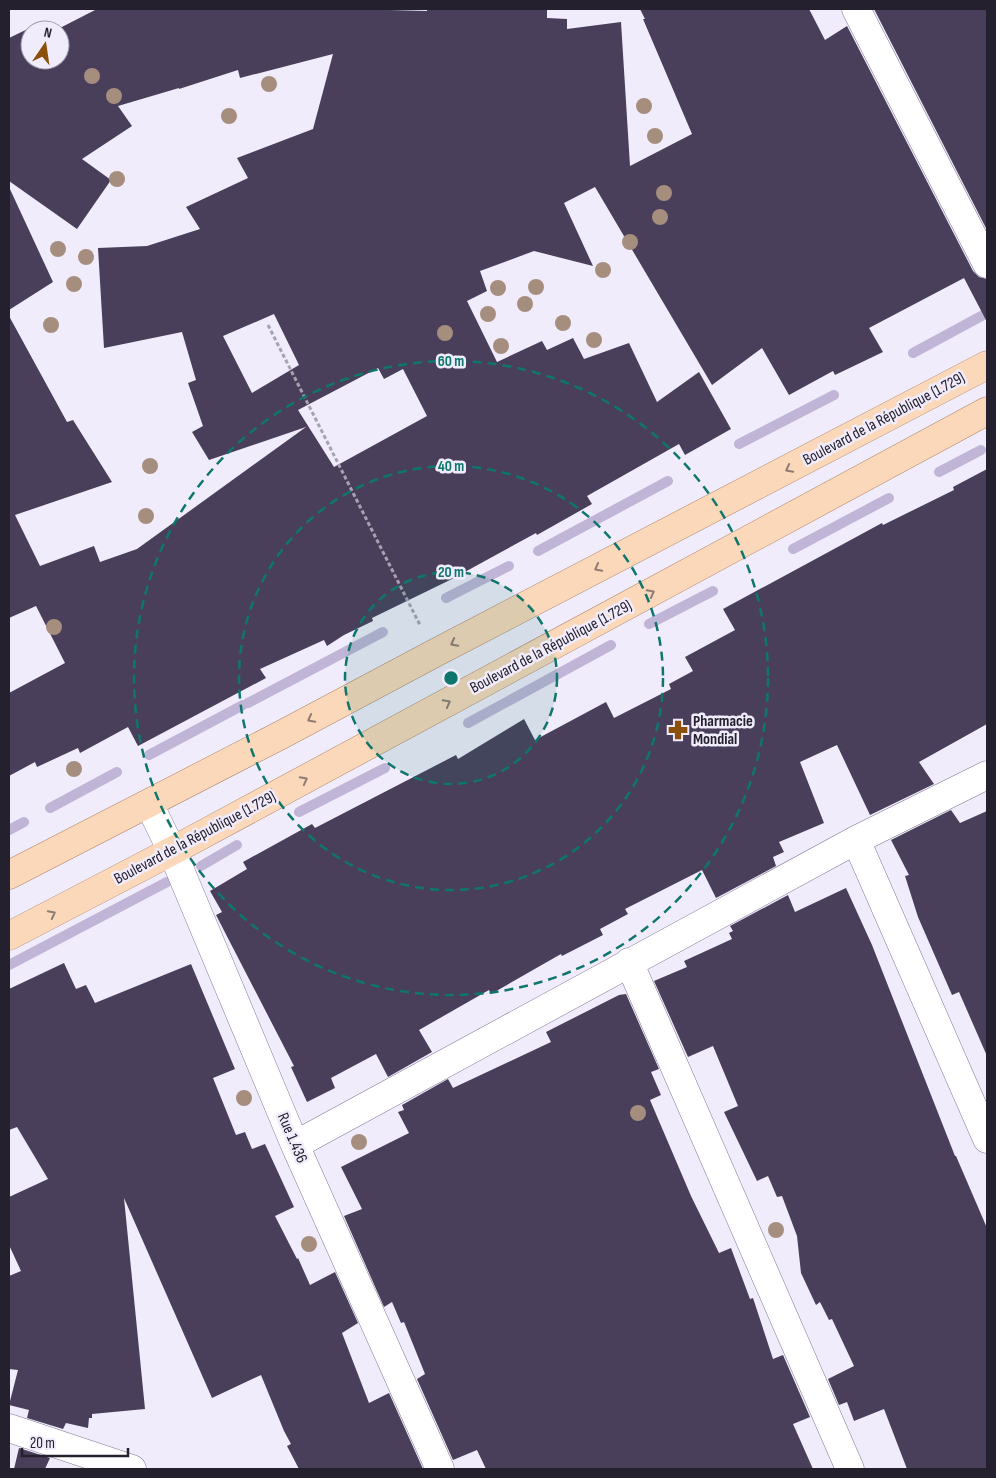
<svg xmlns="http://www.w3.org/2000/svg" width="996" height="1478" font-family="'Sofia Sans Condensed',sans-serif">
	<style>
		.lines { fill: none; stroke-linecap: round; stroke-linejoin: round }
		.stream { stroke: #c0b5d6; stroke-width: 10 }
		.building { fill: #493f5b; fill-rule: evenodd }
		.street-casing { stroke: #837797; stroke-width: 29 }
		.primary-casing { stroke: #ae876a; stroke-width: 29 }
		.path { stroke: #a7a2b1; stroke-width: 3; stroke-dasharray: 4 2.5; stroke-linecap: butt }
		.street { stroke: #fff; stroke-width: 28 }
		.primary { stroke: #fad8b9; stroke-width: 28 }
		.tree { fill: #a68e7e }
		.oneway { stroke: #907c73 }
		.ring { fill: none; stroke: #0f766e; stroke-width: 2.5; stroke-dasharray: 9 6 }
		.labels { text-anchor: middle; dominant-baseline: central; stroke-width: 5; stroke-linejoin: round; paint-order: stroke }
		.street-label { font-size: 16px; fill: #25202d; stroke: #f1ecfb }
		.poi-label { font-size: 16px; font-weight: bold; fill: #25202d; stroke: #f1ecfb; text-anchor: start }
		.centre { fill: #0f766e; stroke: #f1ecfb; stroke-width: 2.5 }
		.ring-label { font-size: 15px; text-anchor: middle; font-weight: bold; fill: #0f766e; stroke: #f1ecfb; stroke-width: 5; stroke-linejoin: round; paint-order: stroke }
	</style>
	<rect width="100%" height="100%" fill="#f1ecfb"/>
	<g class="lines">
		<path class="stream" d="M913,353L987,313
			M739,444L834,395
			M939,472L981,450
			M793,549L889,498
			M538,551L668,481
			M446,598L509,566
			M649,624L713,591
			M248,703L383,632
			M468,723L611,645
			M149,755L243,705
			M50,808L117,772
			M299,812L385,768
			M9,830L24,822
			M201,866L237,845
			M9,965L167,882"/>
	</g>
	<path class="building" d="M97,9H352L427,11V9H547V18L567,19V29L621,22L630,166L692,134L643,19H645L640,9H809L825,40L847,26L973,271L979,277L987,279V322L964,278L869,328L883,352L835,375L833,371L789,395L762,348L712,385L595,187L564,203L593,266L534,251L480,271L487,291L467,301L497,362L542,341L547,350L573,338L584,359L629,343L657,402L699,372L731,429L685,455L679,444L587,496L592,504L537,535L536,533L452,579L372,618L373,621L344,635L327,646L324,640L260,669L266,678L138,746L128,727L80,753L78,748L37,767L35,762L9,776V693L65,663L36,606L9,618V316L67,422L73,420L112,482L15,515L40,566L94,546L100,562L137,549L306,427L209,460L192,432L203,426L188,383L196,380L182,332L104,348L98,248L147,246L200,229L186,207L248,178L237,158L313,129L333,54L240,78L238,70L179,89V88L118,106L132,126L82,159L111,180L77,229L9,181V38L36,25L39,30H30V60H60V30H56ZM274,314L299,365L252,393L223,336ZM378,368L384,379L403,369L427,416L334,467L298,410Z
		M874,9H987V230Z
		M9,187L53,282L9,310Z
		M987,469V724L919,762L934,784L870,815L837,745L800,762L824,823L779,842L784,852L773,857L776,866L716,898L702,870L625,909L628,914L600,929L603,935L562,956L561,954L491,994L489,990L419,1030L432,1052L388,1077L376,1054L331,1078L335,1088L307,1102L291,1067L294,1066L216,915L222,912L210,891L247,869L243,862L312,824L315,828L456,755L458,759L524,719L535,740L606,702L614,718L671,689L669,684L693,671L685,657L735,630L723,609L882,523L883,525L954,490L953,487Z
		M951,810L960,823L987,811V1056L959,992L952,995L918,917L905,876L909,875L891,840Z
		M846,888L872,945L955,1156H956L987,1228V1469H907L884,1409L854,1421L847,1402L839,1405L828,1379L854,1366L832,1319L829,1320L820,1302L816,1305L801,1273L797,1236L782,1196L777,1197L768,1176L757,1181L724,1112L738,1106L713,1046L688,1057L654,981L687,967L684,961L732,939L729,933L733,931L730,926L788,895L795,912Z
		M64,963L76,989L86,985L95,1003L191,964L235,1069L213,1078L236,1135L245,1132L252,1149L265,1144L294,1207L275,1216L297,1259L298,1258L310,1285L335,1272L358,1323L342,1333L369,1403L389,1393L423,1469H299L287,1446L291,1444L284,1431L261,1375L212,1398L124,1198L145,1409L92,1414V1418H89L88,1428L66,1423L63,1429L27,1418L29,1410L9,1405L18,1370L9,1369V1276L21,1271L9,1245V1197L48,1179L17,1127L9,1130V989Z
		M626,994L659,1069L651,1072L661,1095L650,1100L691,1196L719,1253L731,1248L750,1299L753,1298L773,1359L783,1355L810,1417L793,1424L813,1469H486L477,1450L453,1460L417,1379L425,1374L404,1322L401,1323L392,1302L384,1307L344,1216L362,1209L341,1167L409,1133L398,1112L404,1110L402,1105L448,1079L453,1088L551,1042L546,1032L619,995Z
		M19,1448L50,1458L45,1469H14Z"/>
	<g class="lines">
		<defs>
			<path id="street" d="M856,9L987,264
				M149,804L172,851L295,1145L440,1469
				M856,840L987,1139
				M629,962L850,1469
				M295,1145L856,840L987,775
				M9,1428L132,1469"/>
			<path id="primary" d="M9,875L281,735L435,653L987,365
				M9,936L172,851L987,411"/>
		</defs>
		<use href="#street" class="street-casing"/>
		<use href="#primary" class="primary-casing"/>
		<path class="path" d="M268,325L420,625"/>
		<use href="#street" class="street"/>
		<use href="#primary" class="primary"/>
	</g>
	<g class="tree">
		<circle cx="92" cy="76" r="8"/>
		<circle cx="269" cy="84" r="8"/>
		<circle cx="114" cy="96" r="8"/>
		<circle cx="644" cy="106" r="8"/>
		<circle cx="229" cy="116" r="8"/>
		<circle cx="655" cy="136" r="8"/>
		<circle cx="117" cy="179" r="8"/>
		<circle cx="664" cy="193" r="8"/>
		<circle cx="660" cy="217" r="8"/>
		<circle cx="630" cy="242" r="8"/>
		<circle cx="58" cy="249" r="8"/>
		<circle cx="86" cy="257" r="8"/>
		<circle cx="603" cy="270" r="8"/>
		<circle cx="74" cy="284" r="8"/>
		<circle cx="536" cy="287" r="8"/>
		<circle cx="498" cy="288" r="8"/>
		<circle cx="525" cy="304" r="8"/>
		<circle cx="488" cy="314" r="8"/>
		<circle cx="563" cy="323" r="8"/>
		<circle cx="51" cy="325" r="8"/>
		<circle cx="445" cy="333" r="8"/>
		<circle cx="594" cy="340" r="8"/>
		<circle cx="501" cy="346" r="8"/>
		<circle cx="150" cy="466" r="8"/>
		<circle cx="146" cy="516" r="8"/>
		<circle cx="54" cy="627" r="8"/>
		<circle cx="74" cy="769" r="8"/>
		<circle cx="244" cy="1098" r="8"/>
		<circle cx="638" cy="1113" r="8"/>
		<circle cx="359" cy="1142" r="8"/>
		<circle cx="776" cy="1230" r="8"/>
		<circle cx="309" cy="1244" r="8"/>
	</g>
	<defs><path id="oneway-chevron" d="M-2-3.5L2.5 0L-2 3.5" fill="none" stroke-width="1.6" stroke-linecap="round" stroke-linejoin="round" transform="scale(1.25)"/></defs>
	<g class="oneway">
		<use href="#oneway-chevron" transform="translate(789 469) rotate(152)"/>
		<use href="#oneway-chevron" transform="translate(598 568) rotate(152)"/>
		<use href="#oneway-chevron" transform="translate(651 593) rotate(-28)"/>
		<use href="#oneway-chevron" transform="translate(454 643) rotate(152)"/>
		<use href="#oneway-chevron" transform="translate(447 703) rotate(-28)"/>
		<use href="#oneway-chevron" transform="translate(311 719) rotate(152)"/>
		<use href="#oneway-chevron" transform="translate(304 780) rotate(-28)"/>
		<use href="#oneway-chevron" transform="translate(52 914) rotate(-27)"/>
	</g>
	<circle cx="451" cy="678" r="106" fill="#0f766e" fill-opacity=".12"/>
	<g class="ring">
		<circle cx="451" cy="678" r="106"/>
		<circle cx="451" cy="678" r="212"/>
		<circle cx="451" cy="678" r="317"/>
	</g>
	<defs>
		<symbol id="pharmacy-bare" viewBox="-9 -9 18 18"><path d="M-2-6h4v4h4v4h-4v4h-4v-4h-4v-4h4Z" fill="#8b510b" stroke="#f1ecfb" stroke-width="2.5" paint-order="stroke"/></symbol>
	</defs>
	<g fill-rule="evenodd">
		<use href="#pharmacy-bare" x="664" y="716" width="28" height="28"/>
	</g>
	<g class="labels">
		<g class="street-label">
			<text transform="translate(884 419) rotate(-28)">Boulevard de la République (1.729)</text>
			<text transform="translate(551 647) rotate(-28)">Boulevard de la République (1.729)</text>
			<text transform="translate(195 838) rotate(-28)">Boulevard de la République (1.729)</text>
			<text transform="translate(292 1138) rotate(67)">Rue 1.436</text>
		</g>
		<g class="poi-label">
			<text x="693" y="721">Pharmacie<tspan x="693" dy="18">Mondial</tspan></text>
		</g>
	</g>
	<circle cx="451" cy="678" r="8" class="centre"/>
	<g class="ring-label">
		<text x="451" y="366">60 m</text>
		<text x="451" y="471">40 m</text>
		<text x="451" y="577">20 m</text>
	</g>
	<rect width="996" height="1478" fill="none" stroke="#25202d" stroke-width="20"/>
	<g transform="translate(45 45) rotate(13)"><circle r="24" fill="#f1ecfb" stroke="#9f9aa9"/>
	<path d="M0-4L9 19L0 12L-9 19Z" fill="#8b510b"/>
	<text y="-8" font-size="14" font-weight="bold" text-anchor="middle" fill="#25202d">N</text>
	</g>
	<path d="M22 1448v8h106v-8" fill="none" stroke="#25202d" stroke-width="2.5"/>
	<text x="30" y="1448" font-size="15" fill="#25202d" stroke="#f1ecfb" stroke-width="4" paint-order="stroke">20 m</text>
</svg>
